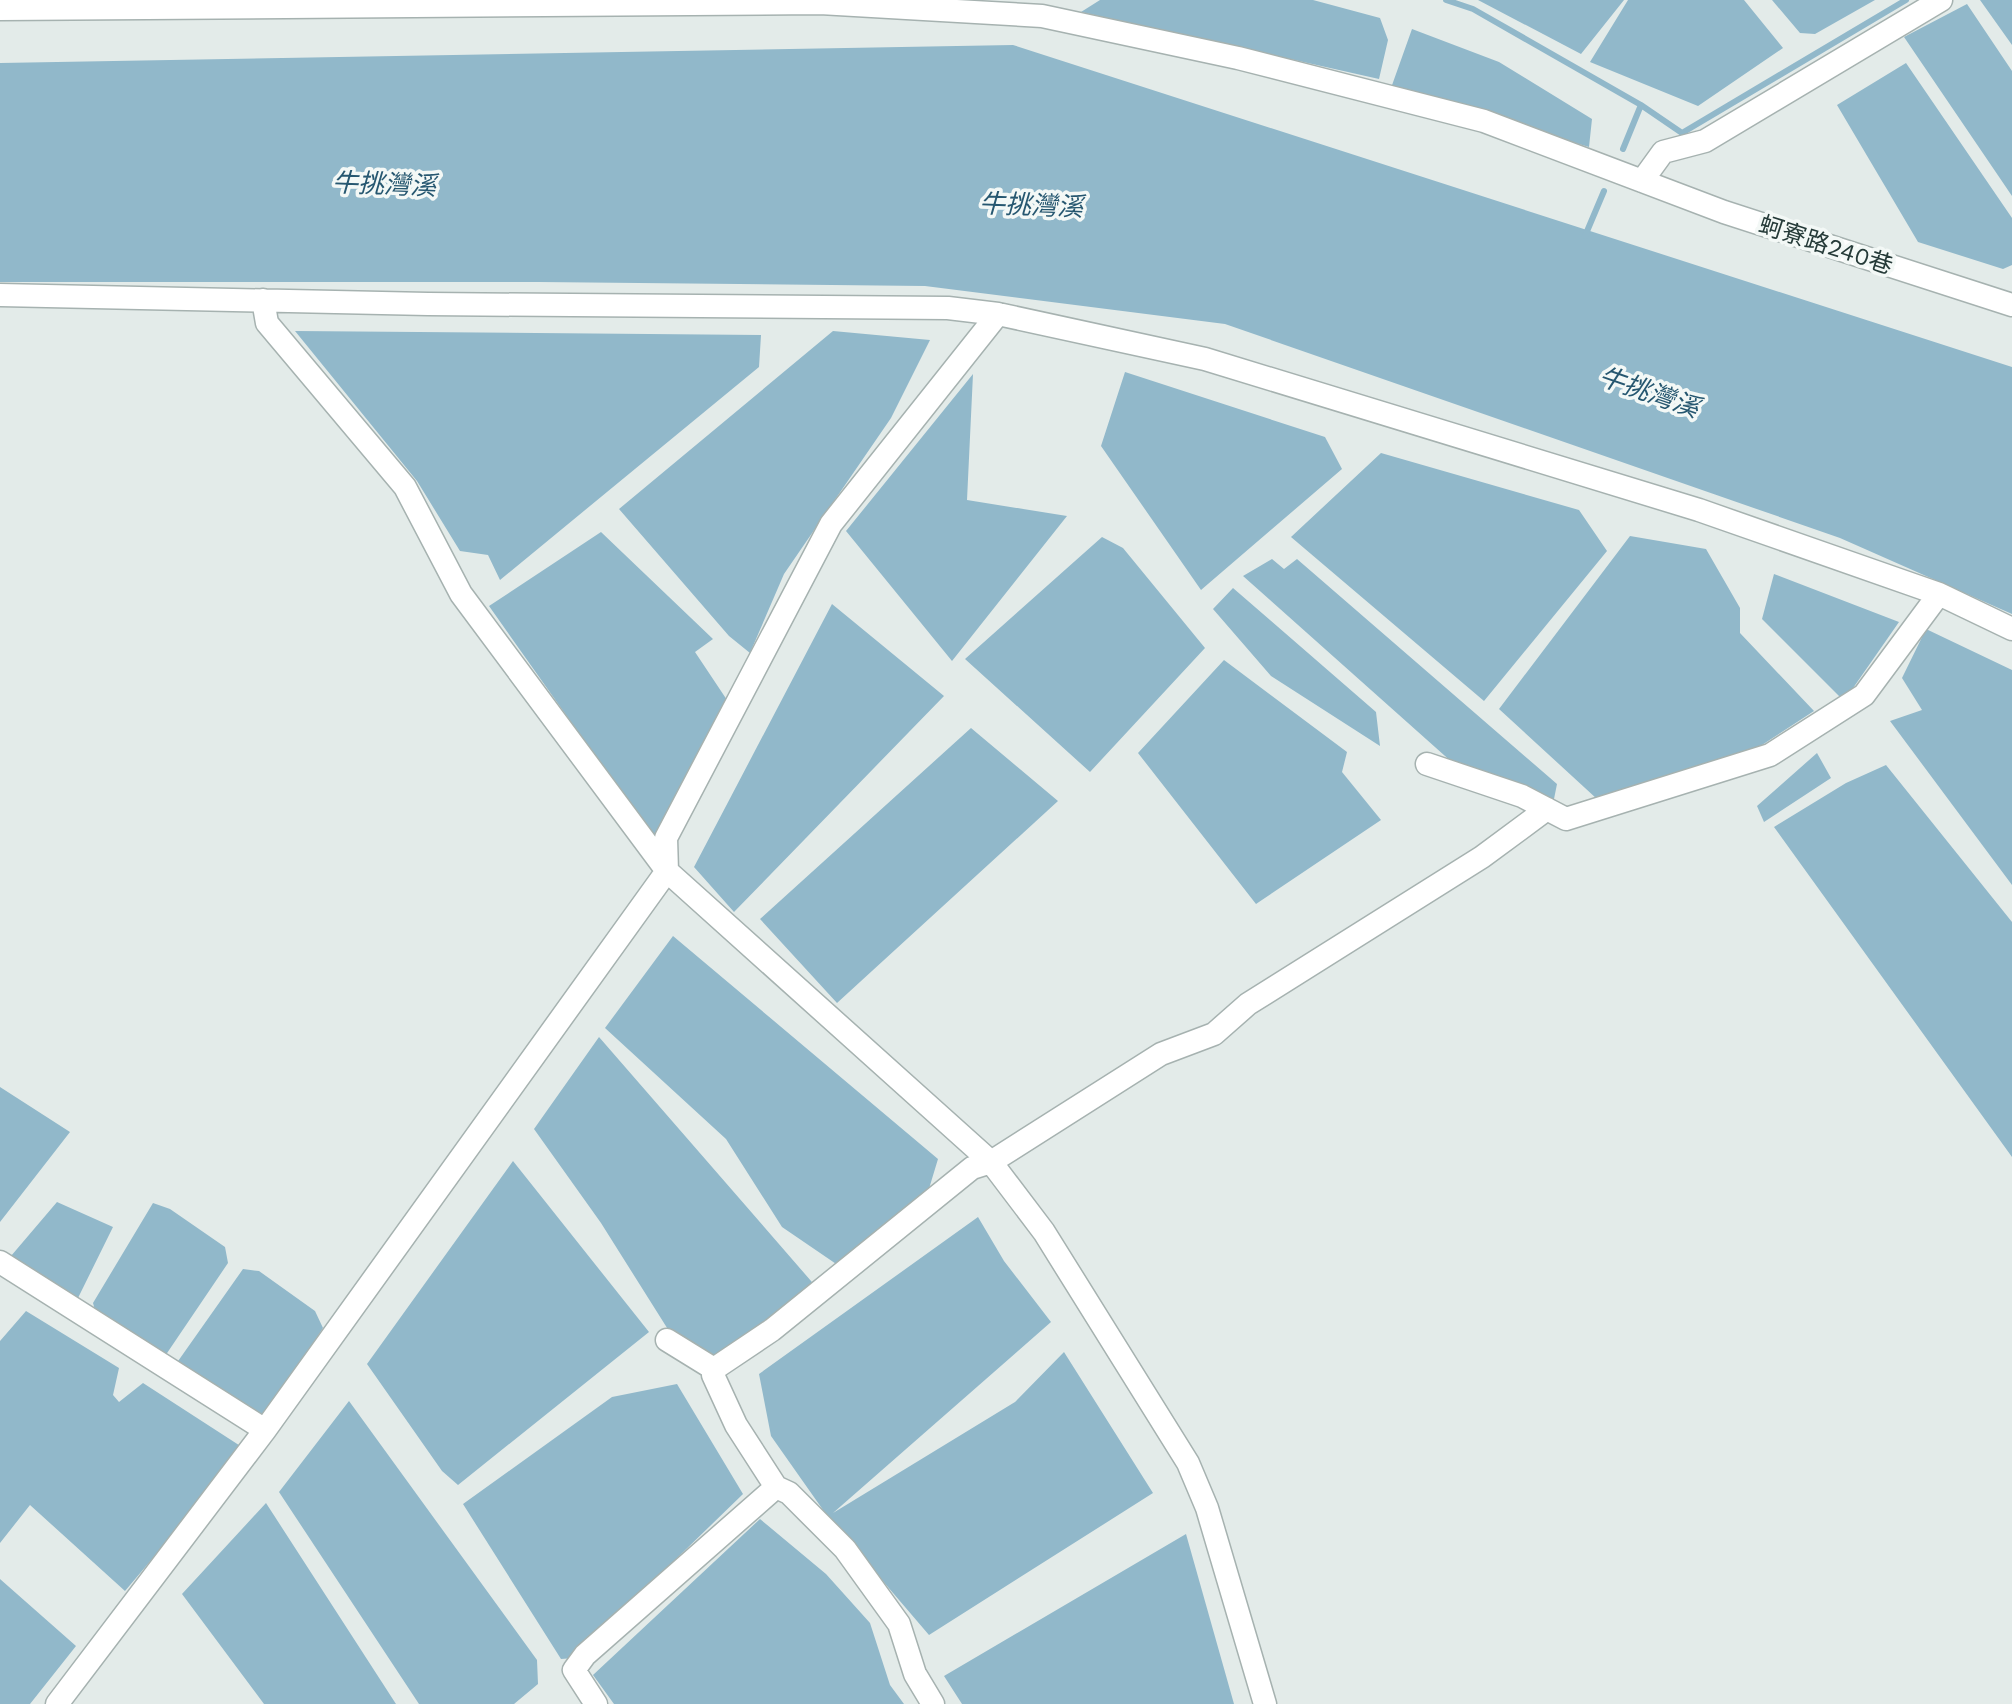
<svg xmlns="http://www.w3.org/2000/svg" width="2012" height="1704" font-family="'Work Sans','Noto Sans TC',sans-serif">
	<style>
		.water { fill: #91b8ca }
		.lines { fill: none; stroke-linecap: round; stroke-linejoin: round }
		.stream { stroke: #91b8ca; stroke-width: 6 }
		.minor-casing { stroke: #a6b2b0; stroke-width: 25 }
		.minor { stroke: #fff; stroke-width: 22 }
		.labels { text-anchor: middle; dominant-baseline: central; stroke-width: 7; stroke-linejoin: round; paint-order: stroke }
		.street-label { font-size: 24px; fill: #253a38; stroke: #f3f8f6 }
		.water-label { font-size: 26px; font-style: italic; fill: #265770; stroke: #f3f8f6 }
	</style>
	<rect width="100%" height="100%" fill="#e3ebe9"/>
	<path class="water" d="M1100,0H1313L1380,18L1388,40L1379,79L1081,12Z
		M1478,0H1624L1581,54Z
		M1628,0H1744L1783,48L1698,106L1590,62Z
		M1772,0H1875L1815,34L1800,33Z
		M1980,0H2012V45Z
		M1967,4L2012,71V196L1904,37Z
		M1412,29L1499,62L1592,119L1589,147L1391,88Z
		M1013,45L2012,367V614L1840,538L1225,324L925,286L539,282H0V63Z
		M1906,63L2012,218V265L2003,269L1918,242L1837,105Z
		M295,331L761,335L759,367L500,580L488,555L460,551L417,481Z
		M833,331L930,340L891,418L784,574L750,653L729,636L619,509Z
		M1125,372L1325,437L1342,469L1201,590L1101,446Z
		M973,374L967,500L1067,516L952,661L846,531Z
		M1381,453L1579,510L1607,551L1484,701L1291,537Z
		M601,532L713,639L695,652L727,700L653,838L489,606Z
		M1630,536L1706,549L1740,608V633L1814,711L1745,756L1597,799L1499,709Z
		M1102,537L1123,548L1205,648L1090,772L965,659Z
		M1272,559L1284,569L1297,559L1557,784L1553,804L1463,772L1243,576Z
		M1774,574L1899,622L1844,701L1762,619Z
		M1233,588L1376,712L1380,746L1271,676L1213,609Z
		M832,604L944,696L734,912L694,867Z
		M1926,629L2012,670V885L1890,721L1922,710L1902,678Z
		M1224,660L1347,752L1342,772L1381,820L1256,904L1138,753Z
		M971,728L1058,801L837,1003L760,919Z
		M1817,753L1831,778L1764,822L1757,806Z
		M1886,765L2012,922V1157L1774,827L1846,783Z
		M673,936L938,1159L928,1192L845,1270L782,1227L726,1139L605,1028Z
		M599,1037L818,1289L720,1368L669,1331L601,1223L534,1129Z
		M0,1087L70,1132L0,1222Z
		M513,1161L649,1332L458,1485L442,1471L367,1364Z
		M57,1202L113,1227L77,1300L11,1256Z
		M153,1203L170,1209L225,1247L228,1263L161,1362L97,1317L93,1303Z
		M978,1217L1004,1261L1051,1322L833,1513L1015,1402L1064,1352L1153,1493L929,1635L828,1517L771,1436L759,1374Z
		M243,1269L259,1271L315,1311L323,1328L267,1415L255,1416L176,1364Z
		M26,1311L119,1368L113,1395L119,1402L143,1383L245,1449L125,1591L30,1505L0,1543V1341Z
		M677,1384L743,1494L574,1658L561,1659L463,1504L612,1397Z
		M349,1401L537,1660L538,1684L514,1704H419L279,1492Z
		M266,1503L396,1704H264L182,1594Z
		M760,1519L826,1574L870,1623L890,1685L904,1704H614L593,1675Z
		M1186,1534L1234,1704H962L944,1676Z
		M0,1579L76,1646L30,1704H0Z"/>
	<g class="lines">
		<path class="stream" d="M1446,0L1473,9L1641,105L1623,149
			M1641,105L1682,133L1906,0
			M1585,236L1604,191"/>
		<defs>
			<path id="minor" d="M0,9L820,3L1042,16L1238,58L1484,121L1724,212L2012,305
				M1642,181L1663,152L1705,141L1941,0
				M0,295L428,304L948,308L998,314L1205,359L1699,510L1939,594L2012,629
				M263,300L267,323L405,487L461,594L667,871L991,1162L1044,1232L1188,1463L1207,1508L1265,1704
				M1427,764L1522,796L1566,819L1770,755L1864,695L1939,594
				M0,1262L265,1430
				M667,1340L714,1369
				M57,1704L265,1430L667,871L666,838L831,524L998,314
				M596,1704L574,1670L585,1655L776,1487
				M933,1704L915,1674L899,1624L845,1549L789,1493L776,1487L736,1425L713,1375L714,1369L772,1330L972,1168L991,1162L1161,1054L1214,1034L1248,1004L1482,857L1547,809"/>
		</defs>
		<use href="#minor" class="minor-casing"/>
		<use href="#minor" class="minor"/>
	</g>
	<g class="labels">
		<g class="street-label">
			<text transform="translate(1826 245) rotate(18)">蚵寮路240巷</text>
		</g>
		<g class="water-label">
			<text transform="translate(384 184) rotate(2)">牛挑灣溪</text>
			<text transform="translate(1031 205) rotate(2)">牛挑灣溪</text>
			<text transform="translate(1649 392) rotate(19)">牛挑灣溪</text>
		</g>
	</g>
</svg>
